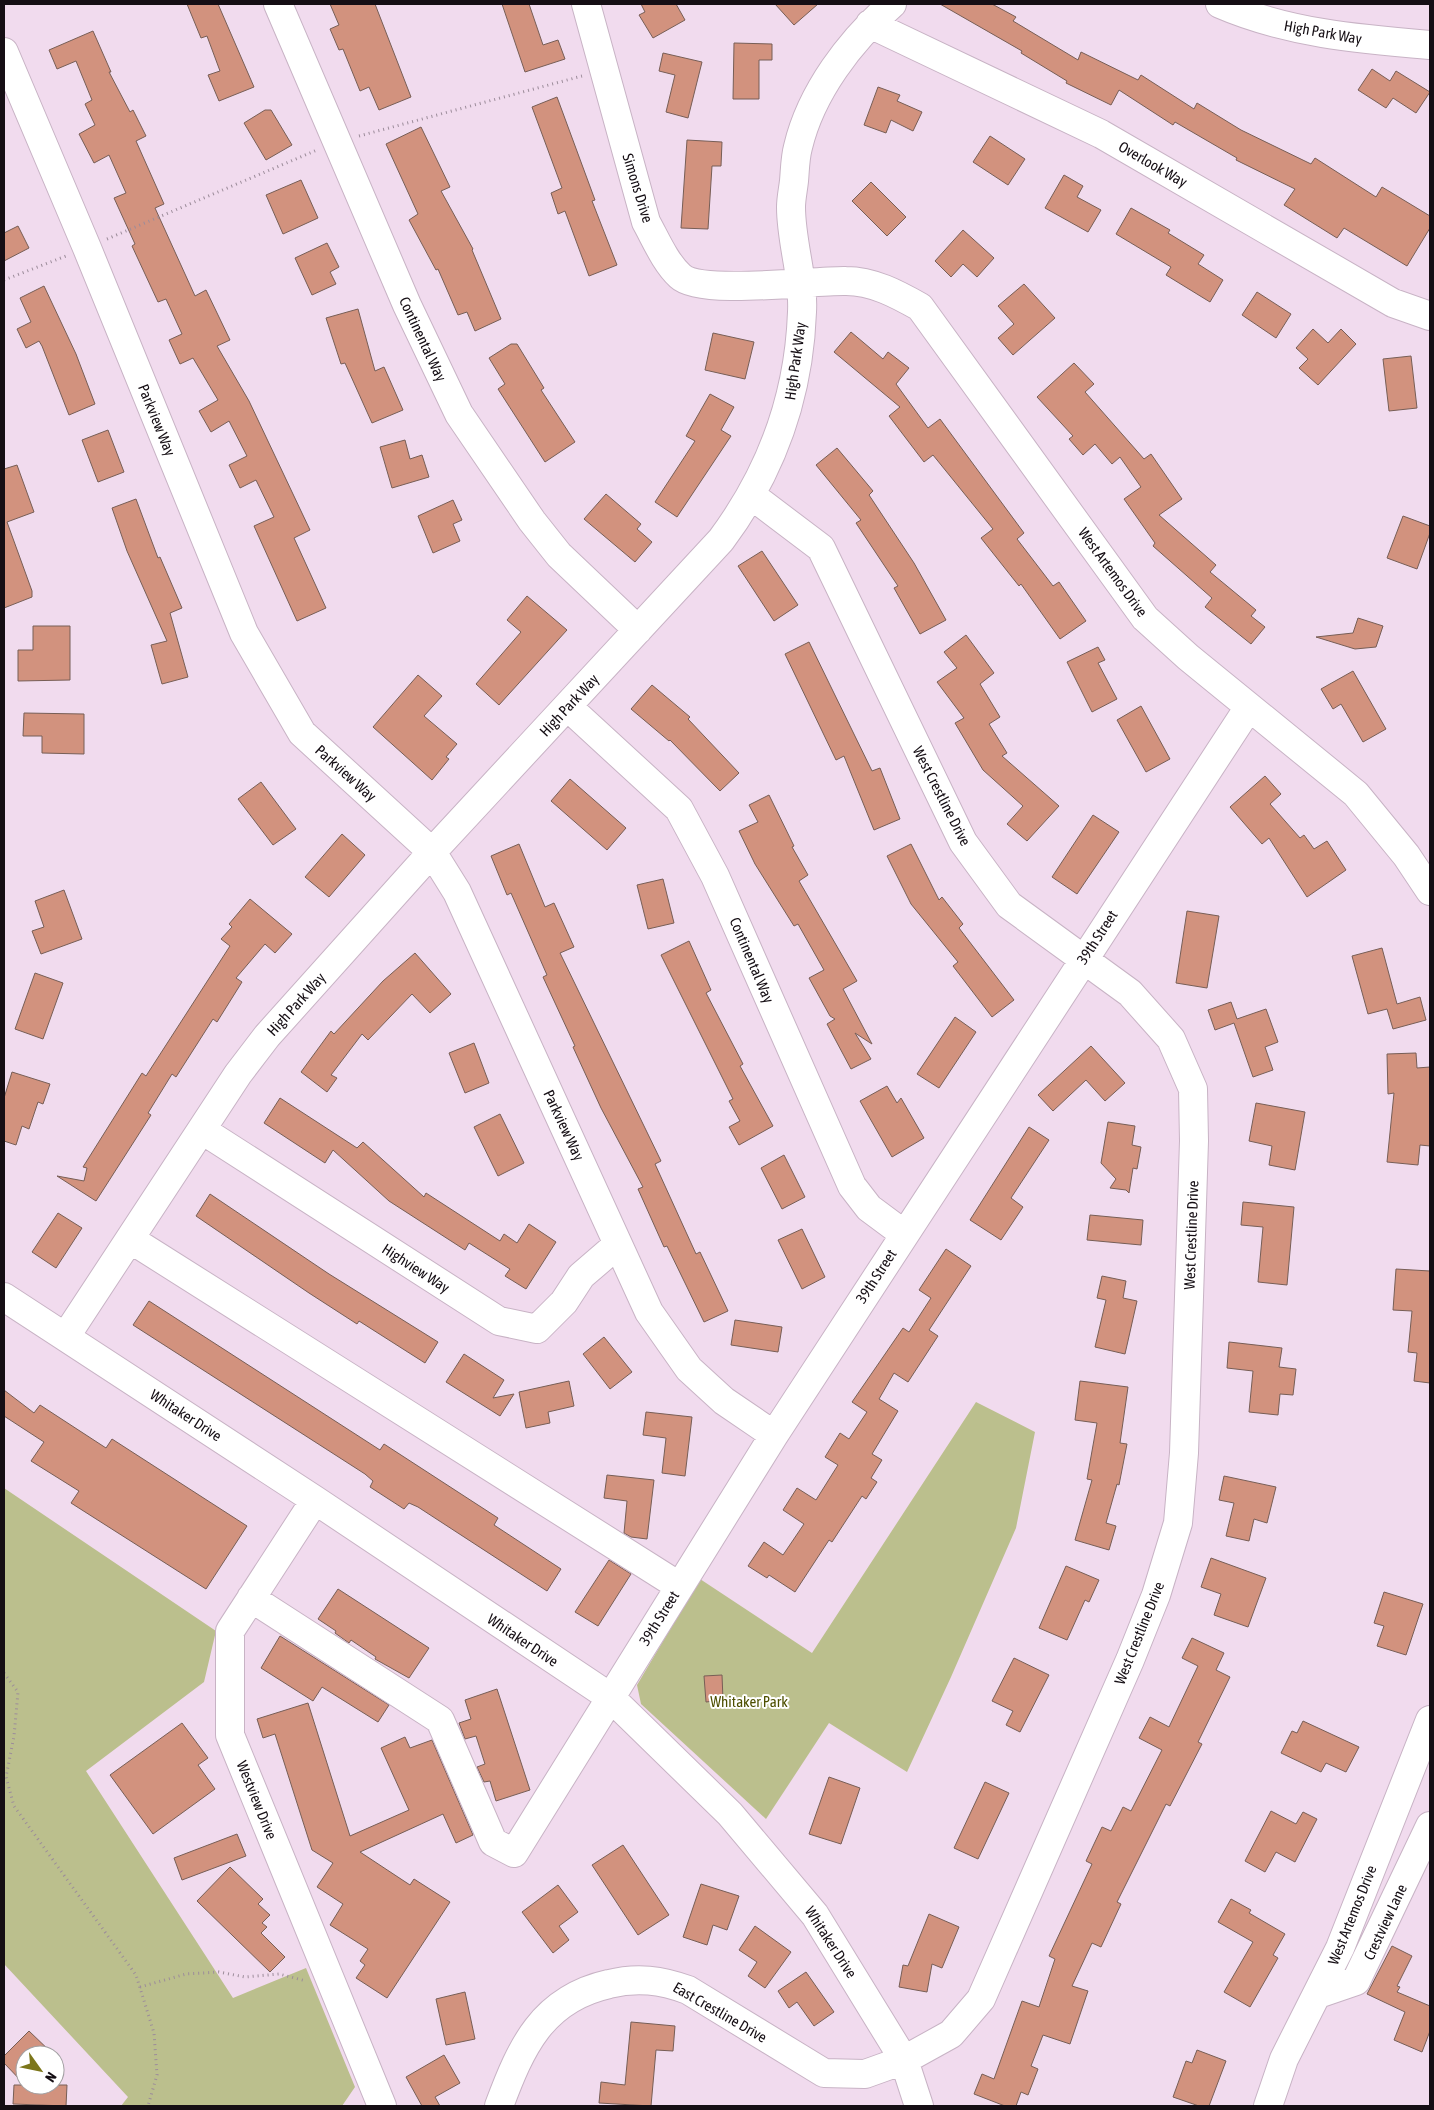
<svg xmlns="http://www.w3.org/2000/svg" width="1434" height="2110" font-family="'Asap Condensed',sans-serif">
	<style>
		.green { fill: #bbbf8d }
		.building { fill: #d2927e; stroke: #775e56 }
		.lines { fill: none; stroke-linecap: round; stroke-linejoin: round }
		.minor-casing { stroke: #c8b3c5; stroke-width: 30 }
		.path { stroke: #9c8c9a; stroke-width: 3; stroke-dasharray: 1 4; stroke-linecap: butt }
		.minor { stroke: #fff; stroke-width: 28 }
		.labels { text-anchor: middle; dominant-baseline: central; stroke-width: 4; stroke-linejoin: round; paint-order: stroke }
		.street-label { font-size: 15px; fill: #150e14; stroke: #fff }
		.park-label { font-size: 15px; fill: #4d4f00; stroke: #fff }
	</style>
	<rect width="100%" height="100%" fill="#f1dbee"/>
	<path class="green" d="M976,1402L1035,1432L1016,1528L951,1677L907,1772L829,1723L766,1819L641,1704L637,1685L700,1579L812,1653Z
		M4,1488L216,1631L204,1682L86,1771L233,1998L306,1968L355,2087L342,2106H121L128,2097L4,1964Z"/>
	<path class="building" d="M187,4H218L254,87L219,101L208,75L220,71L207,36L201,38Z
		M330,4H375L411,97L379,110L369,87L360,91L343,49L339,50L330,29L339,25Z
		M502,4H529L543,45L558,40L565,59L525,72Z
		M641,4H676L685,20L653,38L639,15L645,12Z
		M775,4H818L794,25Z
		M940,4H992L1016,17L1013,21L1078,60L1081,52L1138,80L1141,75L1194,109L1197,103L1241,130L1311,164L1315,158L1376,197L1382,187L1430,216V228L1407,266L1344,228L1337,238L1284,205L1295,189L1236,160L1237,158L1175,122L1173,125L1119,90L1111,105L1066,83L1067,81L1021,53L1022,51Z
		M93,31L111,72H109L130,112L133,110L146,136L136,141L164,204L155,208L195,296L206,290L230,340L217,346L249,401L310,530L294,538L326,608L297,621L254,526L274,517L256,480L240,488L229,465L247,456L229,421L211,432L199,411L218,400L193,358L180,364L169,340L182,334L166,299L158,302L132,246L135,244L114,198L126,193L109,155L94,163L79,134L95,125L85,104L92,100L76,61L57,69L49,50Z
		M734,43L772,44V60H759V99H733Z
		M663,53L702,62L688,118L666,112L675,75L659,71Z
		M1372,69L1390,81L1396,71L1430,92L1416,113L1393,98L1386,108L1358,90Z
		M878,87L900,95L897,101L922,112L913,131L891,120L886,133L864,125Z
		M557,97L595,200L592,201L617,265L589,276L565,211L558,214L551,193L562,188L532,107Z
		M265,110H271L292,145L266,160L244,123Z
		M421,127L450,187L441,191L473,249L472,250L501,319L475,331L467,312L458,315L438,269L436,270L409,220L418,214L386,144Z
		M990,136L1025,159L1008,185L973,162Z
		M687,140L722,142L721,166H712L708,229L681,228Z
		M1064,175L1083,186L1077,197L1101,210L1088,232L1045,208Z
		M301,180L318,218L283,234L266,195Z
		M871,182L906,217L887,236L852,201Z
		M1131,208L1170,230L1168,233L1204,255L1198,264L1223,280L1210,302L1166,275L1171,267L1116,234Z
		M18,226L29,248L4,261V233Z
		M963,230L994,258L977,277L963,264L951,277L935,261Z
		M327,243L339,267L330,272L336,284L312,295L295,258Z
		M1024,284L1055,318L1013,355L998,338L1014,324L998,306Z
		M44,286L76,354L95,404L69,415L42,346L39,341L26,348L17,329L31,322L20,298Z
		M1257,292L1291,314L1276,338L1242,315Z
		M358,309L375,371L384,367L403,410L372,423L345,363L341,364L326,318Z
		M1313,329L1328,343L1341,329L1356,344L1318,385L1299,368L1308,359L1296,348Z
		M851,332L883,359L888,352L909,368L896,384L928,428L940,419L1024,533L1017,539L1053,586L1059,582L1086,621L1060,639L1021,584L1019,586L981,538L993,529L933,455L924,462L889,416L900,407L834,352Z
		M713,333L754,342L745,379L705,370Z
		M511,344H517L544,388L541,390L575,442L545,462L498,389L505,384L489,358Z
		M1411,356L1417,408L1389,411L1383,359Z
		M1074,363L1094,384L1085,392L1144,459L1151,454L1182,499L1159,515L1216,565L1210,572L1256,610L1251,616L1265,627L1251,644L1205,607L1212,598L1153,546L1155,543L1124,499L1141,487L1120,457L1112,464L1095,444L1083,455L1069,439L1073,436L1037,397Z
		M710,394L734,407L721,430L731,436L677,517L655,502L695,441L686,436Z
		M108,430L124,472L98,482L82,440Z
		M405,440L410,459L422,455L429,477L392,488L380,447Z
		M837,448L873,491L869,495L914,563L946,620L920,634L894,588L898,586L856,523L861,520L816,465Z
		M17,465L34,512L7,522L32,591V597L4,608V469Z
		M606,494L641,524L637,529L652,542L635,562L584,519Z
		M136,499L158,558L160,557L182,608L170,613L188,677L162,684L151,645L167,641L127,551L112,508Z
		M453,500L462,520L453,524L460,541L433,553L418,516Z
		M1403,516L1430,526V533L1417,569L1387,558Z
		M762,551L798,605L774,621L738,566Z
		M527,596L567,630L499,705L476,684L521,632L507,620Z
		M1358,618L1383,626L1376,647L1355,649L1316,637L1353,633Z
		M33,626H70V680L18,681V650H33Z
		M966,635L994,673L980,684L1000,717L989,724L1007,753L1002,756L1059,806L1027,841L1007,824L1023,806L983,770L955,723L964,718L937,682L957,668L944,652Z
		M809,642L872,771L880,768L900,819L874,830L844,756L836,760L785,654Z
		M1098,647L1105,660L1098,663L1117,699L1092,712L1067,662Z
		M1353,671L1386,729L1363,742L1341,704L1333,709L1321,689Z
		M418,675L442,696L424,716L457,744L446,757L449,759L432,780L373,727Z
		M652,685L690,717L688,719L739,773L720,791L670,740L669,741L631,709Z
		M1141,706L1170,759L1146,772L1117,720Z
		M24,713L84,714V754L42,753V736H23Z
		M1265,776L1281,794L1270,804L1300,838L1304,835L1314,849L1327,841L1346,870L1307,897L1269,838L1262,844L1230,807Z
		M570,779L626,828L607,850L551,801Z
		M261,782L296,829L273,845L238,799Z
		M769,795L794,846L792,847L808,875L799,881L857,981L843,989L872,1044L855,1033L871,1059L851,1069L827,1024L835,1019L830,1016L809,978L824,970L798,924L794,926L755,864L739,831L758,822L749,805Z
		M1093,815L1119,832L1077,894L1052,877Z
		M342,834L365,855L329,897L305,877Z
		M519,844L545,907L554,903L574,947L560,953L661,1161L655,1164L696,1254L700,1252L728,1311L704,1322L667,1246L664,1247L638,1189L643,1187L601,1108L573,1047L575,1046L543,977L547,975L511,893L507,895L491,856Z
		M911,844L939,900L942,897L963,924L959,928L1014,1000L992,1017L953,966L958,962L911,904L887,856Z
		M663,879L674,923L648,929L637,885Z
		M64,890L82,939L41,954L32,931L44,927L35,901Z
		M250,899L292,934L275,953L265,944L236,978L242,982L217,1022L213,1019L176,1077L172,1074L148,1113L151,1115L96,1201L57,1176L84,1181L87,1168L83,1167L142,1073L146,1076L230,946L221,939L232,927L229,924Z
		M1187,911L1219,916L1207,988L1176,983Z
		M689,941L711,990L706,993L743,1064L740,1066L773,1126L739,1145L729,1127L740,1121L729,1101L733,1099L661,955Z
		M1382,948L1397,1004L1420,997L1426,1020L1393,1029L1387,1009L1368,1014L1352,956Z
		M415,953L451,994L430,1013L412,994L368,1040L362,1034L331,1075L337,1078L327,1092L301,1072L331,1031L334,1034L383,981Z
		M35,973L63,983L43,1039L15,1029Z
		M1231,1002L1237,1019L1266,1009L1278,1042L1265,1047L1273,1070L1253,1077L1234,1023L1215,1030L1208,1010Z
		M955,1017L976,1032L939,1088L917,1074Z
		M474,1043L489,1083L465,1093L449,1053Z
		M1091,1046L1125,1083L1105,1101L1086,1080L1053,1111L1038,1095Z
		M1416,1053L1417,1068L1430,1067V1146L1420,1145L1418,1165L1387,1162L1394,1093L1388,1094L1387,1054Z
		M12,1072L50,1084L43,1104L38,1102L29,1129L22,1126L16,1145L4,1141V1098Z
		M887,1086L897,1103L901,1098L924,1138L892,1157L860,1101Z
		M280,1098L357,1148L363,1142L424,1197L426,1193L500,1241L504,1234L517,1243L529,1224L556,1242L526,1289L505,1276L510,1269L469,1243L465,1250L389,1201L333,1150L325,1163L264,1123Z
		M1256,1103L1305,1112L1295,1170L1269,1165L1272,1146L1249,1141Z
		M500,1114L524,1163L498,1176L474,1127Z
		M1108,1122L1135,1126L1132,1145L1141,1147L1137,1169L1133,1168L1129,1193L1126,1190L1110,1188L1116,1179L1101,1163Z
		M1029,1127L1049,1140L1011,1198L1023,1207L1001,1240L970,1220Z
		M784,1155L805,1197L782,1209L761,1168Z
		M210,1194L329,1274L438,1342L425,1363L359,1321L357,1324L309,1293L196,1216Z
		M1243,1202L1294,1207L1287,1285L1258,1282L1263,1227L1241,1225Z
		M58,1213L82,1228L56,1268L32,1252Z
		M1090,1215L1143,1220L1141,1245L1087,1240Z
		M802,1229L825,1277L802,1289L778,1240Z
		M946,1249L971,1266L929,1330L938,1336L908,1382L894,1373L879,1399L898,1411L872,1454L882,1460L871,1478L877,1482L866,1499L862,1496L832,1542L829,1540L795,1592L769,1575L767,1578L748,1566L764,1542L783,1555L804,1524L783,1510L797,1488L816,1500L838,1465L825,1457L840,1433L849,1439L867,1412L852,1402L903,1328L909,1332L931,1298L919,1290Z
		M1396,1269L1430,1271V1383L1414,1381L1417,1353L1408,1352L1412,1311L1393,1310Z
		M1102,1276L1126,1281L1123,1298L1137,1301L1125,1354L1095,1347L1106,1300L1097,1298Z
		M149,1301L380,1450L384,1444L498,1518L494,1525L561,1569L547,1591L418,1507L409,1503L404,1509L370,1487L373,1481L365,1474L133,1325Z
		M735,1320L782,1327L778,1352L731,1345Z
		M604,1337L632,1372L610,1389L583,1354Z
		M1229,1342L1282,1348L1279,1367L1296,1369L1293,1395L1280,1394L1278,1415L1249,1412L1253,1371L1227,1368Z
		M464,1354L504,1380L493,1398L514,1394L500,1416L446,1382Z
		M569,1381L574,1406L548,1412L550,1423L526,1428L519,1392Z
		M1080,1381L1128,1387L1120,1443L1127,1444L1119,1485L1117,1484L1106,1523L1116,1526L1109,1550L1075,1540L1092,1480L1087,1479L1097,1423L1075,1420Z
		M4,1390L34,1413L40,1405L106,1448L112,1439L247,1526L206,1589L71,1503L79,1491L31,1461L44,1442L4,1416Z
		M646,1412L692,1417L685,1476L662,1473L666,1438L643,1435Z
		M607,1475L654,1480L647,1539L631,1537L624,1533L627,1501L604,1498Z
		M1224,1476L1276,1487L1267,1523L1254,1519L1249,1541L1226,1536L1234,1503L1219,1500Z
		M1211,1558L1266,1578L1248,1627L1214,1615L1221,1594L1201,1587Z
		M609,1560L631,1574L598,1626L575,1612Z
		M1066,1566L1099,1580L1089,1602L1085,1600L1067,1640L1039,1628Z
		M338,1589L429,1648L409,1678L375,1659L376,1657L351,1640L349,1643L335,1633L336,1631L318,1619Z
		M1384,1592L1423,1604L1406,1655L1377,1646L1384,1626L1374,1623Z
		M280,1636L389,1705L378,1722L322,1687L313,1701L261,1668Z
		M1192,1638L1224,1653L1216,1670L1230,1677L1198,1742L1202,1744L1170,1806L1166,1804L1117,1902L1121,1904L1101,1947L1092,1943L1072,1986L1088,1991L1070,2044L1043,2035L1031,2066L1038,2069L1028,2095L1021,2092L1016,2106H1005L974,2094L982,2074L994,2079L1022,2001L1039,2007L1055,1959L1049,1956L1092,1864L1086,1861L1102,1827L1111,1831L1123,1807L1131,1811L1162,1750L1139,1738L1150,1717L1169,1727L1198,1666L1182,1658Z
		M1014,1658L1049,1675L1020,1732L1006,1725L1013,1711L992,1701Z
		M722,1675L723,1700L706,1702L704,1676Z
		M497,1689L530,1790L496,1801L490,1781L484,1782L477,1767L485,1764L476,1736L465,1739L459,1723L471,1719L465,1700Z
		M308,1703L350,1836L409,1810L381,1748L405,1737L410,1748L432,1740L473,1835L456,1843L443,1814L360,1852L410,1885L414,1879L450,1902L387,1998L356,1978L365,1965L360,1961L368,1949L330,1925L343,1904L317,1887L333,1863L312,1850L275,1734L263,1738L257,1719Z
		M1303,1721L1359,1747L1346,1772L1326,1763L1321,1772L1281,1753L1292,1731L1297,1733Z
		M182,1723L208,1758L198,1765L215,1789L153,1834L110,1775Z
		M829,1777L860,1788L841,1844L809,1834Z
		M985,1782L1009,1793L978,1859L954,1848Z
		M1271,1811L1296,1824L1303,1812L1317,1819L1295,1862L1276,1852L1265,1872L1245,1861Z
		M237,1834L246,1856L182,1880L174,1858Z
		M623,1845L669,1915L638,1935L592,1865Z
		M230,1867L263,1899L258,1904L270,1915L262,1923L267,1927L261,1933L285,1957L270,1972L197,1901Z
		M701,1884L739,1896L727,1930L713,1925L707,1945L683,1937Z
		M558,1885L578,1912L559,1926L569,1940L553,1953L522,1912Z
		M1231,1899L1251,1910L1249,1913L1285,1934L1273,1955L1278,1958L1250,2007L1224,1992L1253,1942L1218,1922Z
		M929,1914L959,1927L942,1968L932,1964L927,1992L899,1987L903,1965L908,1966Z
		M755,1926L791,1952L765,1988L748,1976L757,1962L739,1950Z
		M1392,1946L1412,1956L1397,1986L1400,1987L1397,1992L1430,2006V2031L1422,2052L1394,2040L1405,2012L1367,1994Z
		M806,1972L834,2012L814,2026L797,2002L789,2008L778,1991Z
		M465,1992L475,2039L446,2045L436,1999Z
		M631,2022L675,2026L673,2051L656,2050L651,2106L599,2103L601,2082L625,2085Z
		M29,2031L54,2055H25V2085L4,2063V2056Z
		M1197,2050L1226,2061L1209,2106H1199L1173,2097L1186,2061L1192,2063Z
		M444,2055L460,2083L435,2097L440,2106H422L406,2077Z
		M14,2085H67L66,2106L13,2104Z"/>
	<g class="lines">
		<defs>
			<path id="minor" d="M278,4L407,305L459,414L532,521L559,555L638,630
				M586,4L646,222C656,240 665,262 680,276C701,296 814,280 846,281C873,281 897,294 920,307L1145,618L1188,657L1356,794L1406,855L1430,891
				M1220,4C1287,33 1358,39 1430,45
				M870,24L1101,134L1393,303L1430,316
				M4,52L87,248L244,633L302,733L432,852L457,892L649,1312L689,1369L724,1401L774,1435
				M568,707L679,809L715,876L852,1186L869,1208L904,1234
				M202,1130L499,1321L537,1329L564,1302L581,1276L617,1245
				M130,1239L679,1586
				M4,1297L315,1500L610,1697L730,1814L815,1915L904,2060L919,2106
				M66,1336L238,1074L267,1036L432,852L721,540C771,473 799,396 802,312C804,277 791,243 791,207C791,199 793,190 794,181C795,170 795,158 798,147C811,92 850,41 892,4
				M315,1500L230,1631V1735L382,2106
				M251,1598L440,1720L493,1842L514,1853L774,1435L1249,707
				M1318,1994L1356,1981L1430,1826
				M499,2106C521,2047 542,1999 609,1984C637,1977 661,1980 688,1990L824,2073L865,2074L904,2060L951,2034L981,1999L1130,1660L1156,1595L1178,1523L1184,1453L1194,1141L1193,1089L1171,1039L1130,993L1009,905L963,842L821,548L751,495
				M1268,2106L1284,2059L1340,1948L1430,1720"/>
		</defs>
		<use href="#minor" class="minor-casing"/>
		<path class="path" d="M359,136L582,76
			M107,239L317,150
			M4,280L66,256
			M4,1673L18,1692L14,1736L6,1777L14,1806L136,1975L154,2033L157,2075L148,2106
			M140,1987L186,1974L219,1972L245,1977L279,1974L306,1981"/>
		<use href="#minor" class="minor"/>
	</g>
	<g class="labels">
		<g class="street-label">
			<text transform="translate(1323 32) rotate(10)">High Park Way</text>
			<text transform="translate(1153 164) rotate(30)">Overlook Way</text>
			<text transform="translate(638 188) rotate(73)">Simons Drive</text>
			<text transform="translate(423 339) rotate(65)">Continental Way</text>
			<text transform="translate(795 361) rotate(-82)">High Park Way</text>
			<text transform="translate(157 420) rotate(68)">Parkview Way</text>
			<text transform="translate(1113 572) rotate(54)">West Artemos Drive</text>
			<text transform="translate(569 705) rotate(-47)">High Park Way</text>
			<text transform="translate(346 773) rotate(42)">Parkview Way</text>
			<text transform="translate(942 796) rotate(63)">West Crestline Drive</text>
			<text transform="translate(1097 937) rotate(-57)">39th Street</text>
			<text transform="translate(752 960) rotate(67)">Continental Way</text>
			<text transform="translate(296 1004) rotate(-48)">High Park Way</text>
			<text transform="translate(564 1125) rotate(65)">Parkview Way</text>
			<text transform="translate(1191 1235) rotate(-88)">West Crestline Drive</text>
			<text transform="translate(416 1268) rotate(33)">Highview Way</text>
			<text transform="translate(876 1276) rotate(-57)">39th Street</text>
			<text transform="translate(186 1415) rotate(33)">Whitaker Drive</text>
			<text transform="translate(659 1618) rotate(-58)">39th Street</text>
			<text transform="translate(1139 1633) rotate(-68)">West Crestline Drive</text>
			<text transform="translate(523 1640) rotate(34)">Whitaker Drive</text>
			<text transform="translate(257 1800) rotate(68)">Westview Drive</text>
			<text transform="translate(1352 1915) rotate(-68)">West Artemos Drive</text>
			<text transform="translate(1385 1922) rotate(-65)">Crestview Lane</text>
			<text transform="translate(831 1942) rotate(57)">Whitaker Drive</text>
			<text transform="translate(720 2012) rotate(30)">East Crestline Drive</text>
		</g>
		<g class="park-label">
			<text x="749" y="1701">Whitaker Park</text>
		</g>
	</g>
	<rect width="1434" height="2110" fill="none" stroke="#150e14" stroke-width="10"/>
	<g transform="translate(40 2070) rotate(123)"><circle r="24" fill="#ffffff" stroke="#a19fa1"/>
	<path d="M0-4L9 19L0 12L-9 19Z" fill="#7c761a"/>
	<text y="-8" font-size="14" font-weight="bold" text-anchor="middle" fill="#150e14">N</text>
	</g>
</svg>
